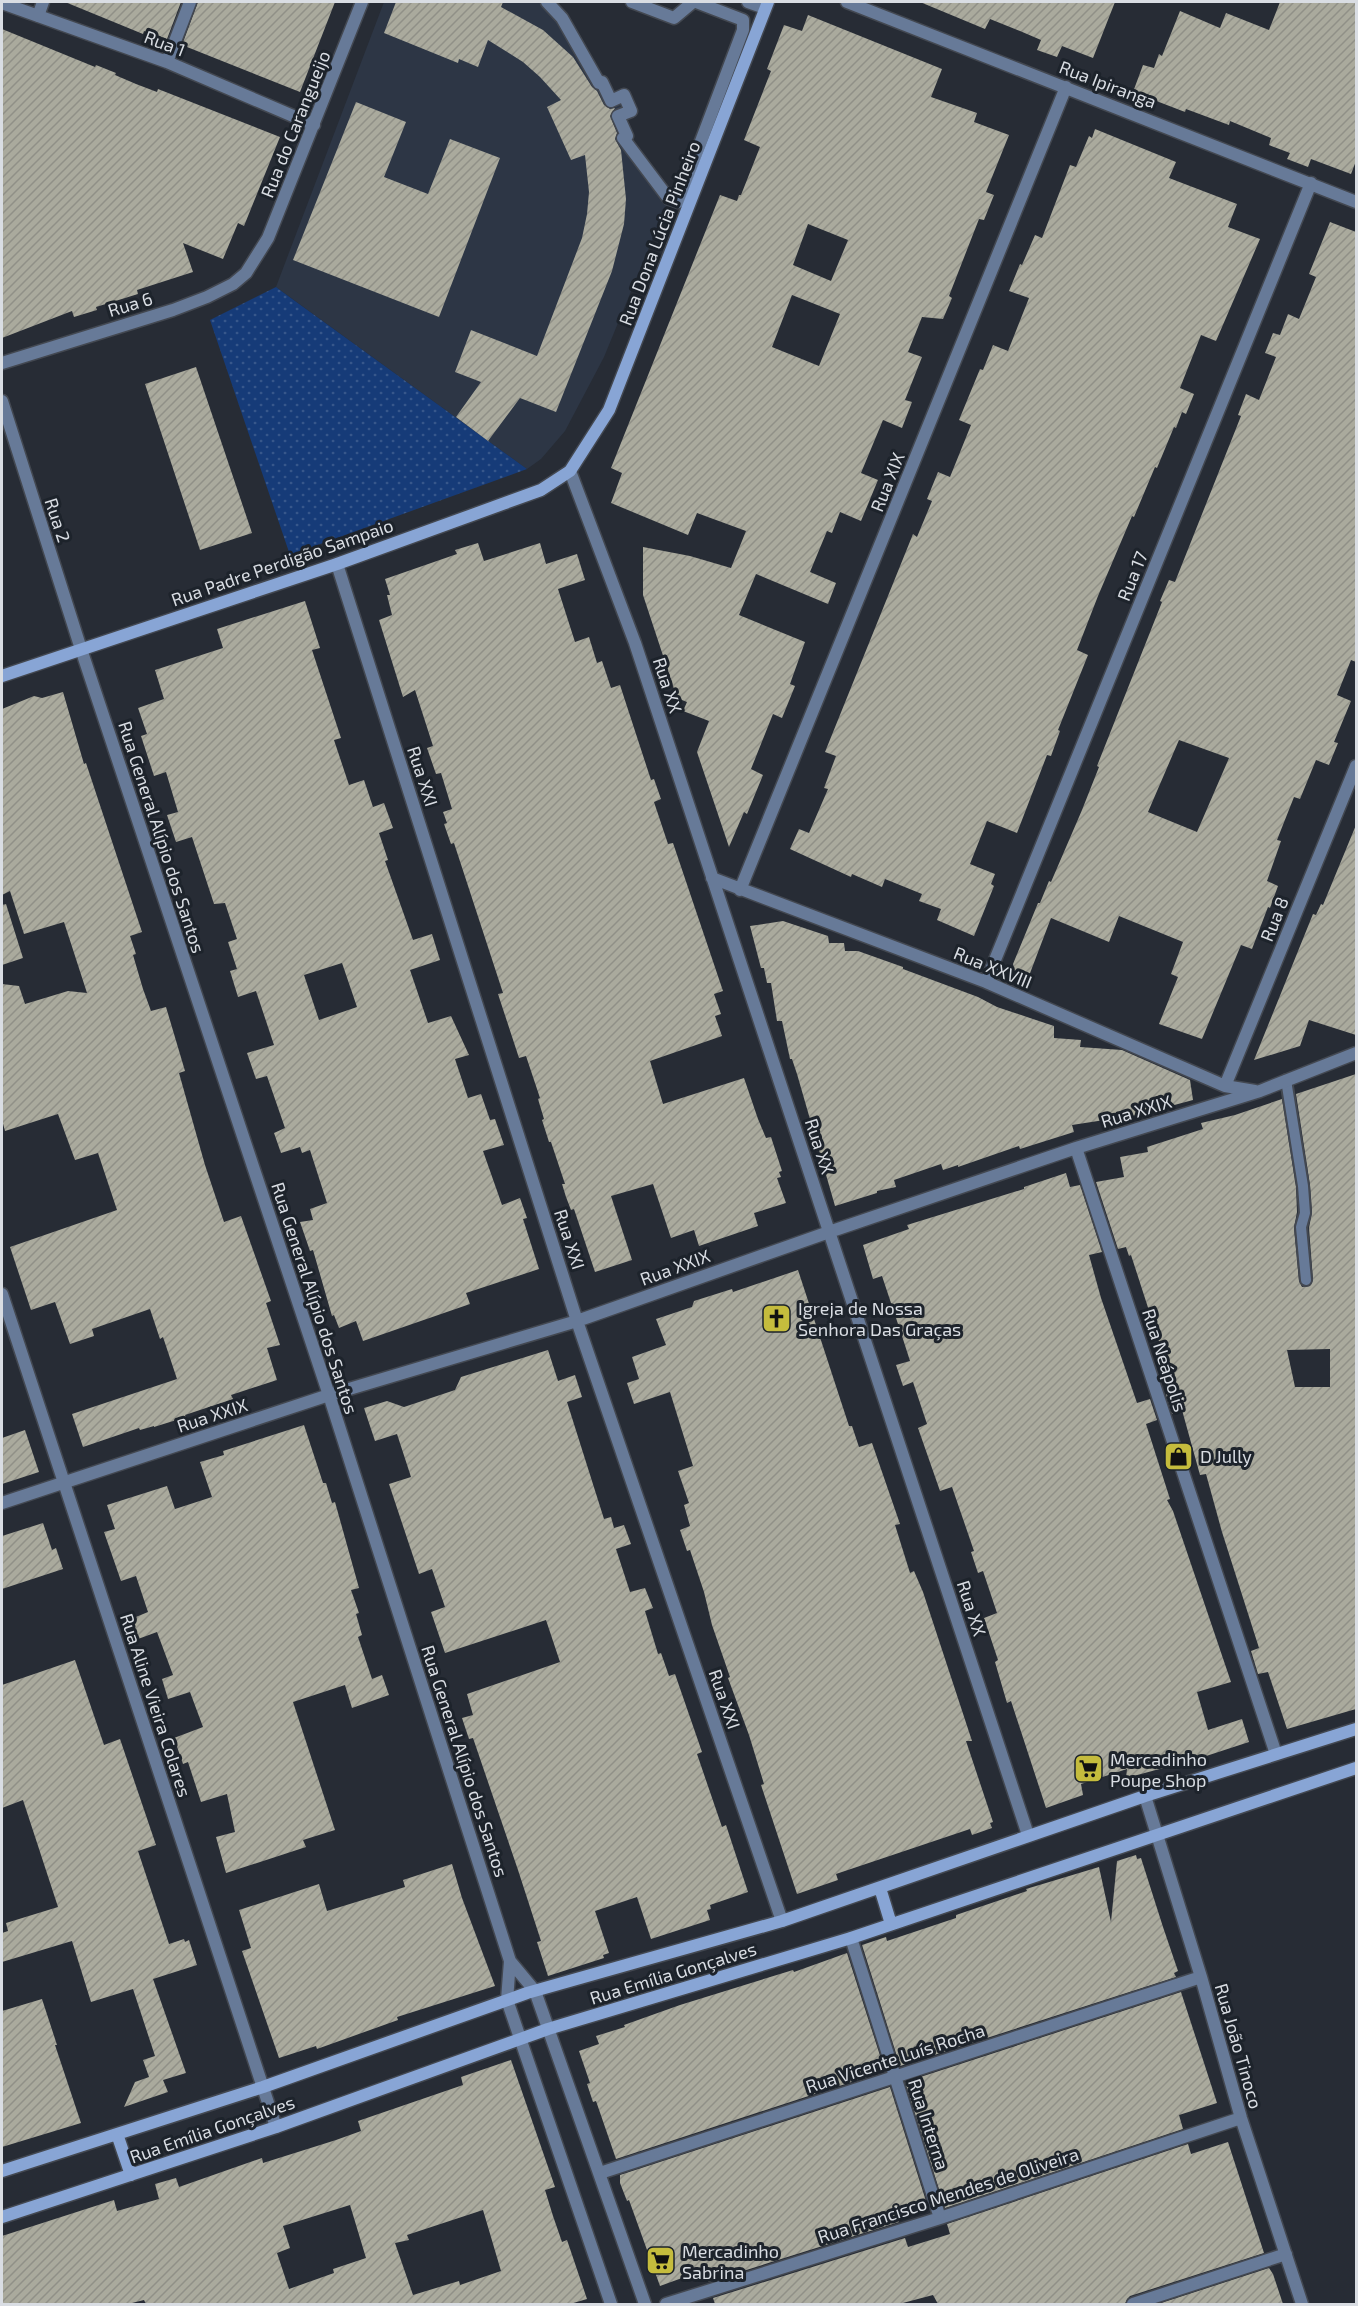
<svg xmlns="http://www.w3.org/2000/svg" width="1358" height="2306" font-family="'Exo 2',sans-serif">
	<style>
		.built { fill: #2d3645 }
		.grass { fill: url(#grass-dots) }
		.building { fill: url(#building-hatch); fill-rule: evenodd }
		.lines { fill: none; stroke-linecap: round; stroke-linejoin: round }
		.lane-casing { stroke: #434851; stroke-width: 14 }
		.street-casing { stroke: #434851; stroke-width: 15 }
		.secondary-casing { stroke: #434851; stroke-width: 15 }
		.lane { stroke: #677a98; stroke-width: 10 }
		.street { stroke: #677a98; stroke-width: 12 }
		.secondary { stroke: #88a5d5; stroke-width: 12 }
		.labels { text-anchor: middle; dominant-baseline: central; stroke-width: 6; stroke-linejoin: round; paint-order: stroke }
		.street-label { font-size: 18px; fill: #d9dde3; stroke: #1d232b }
		.poi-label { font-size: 18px; fill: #d9dde3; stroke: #1d232b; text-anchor: start }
	</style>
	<defs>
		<pattern id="grass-dots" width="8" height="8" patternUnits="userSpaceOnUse" patternTransform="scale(1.5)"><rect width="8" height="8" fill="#163b78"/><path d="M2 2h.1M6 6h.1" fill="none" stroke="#37578b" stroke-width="1.8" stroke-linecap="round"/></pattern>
		<pattern id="building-hatch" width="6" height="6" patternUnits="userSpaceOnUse" patternTransform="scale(1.5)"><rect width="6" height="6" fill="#aaaa9d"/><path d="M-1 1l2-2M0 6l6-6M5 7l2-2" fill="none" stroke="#909087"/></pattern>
	</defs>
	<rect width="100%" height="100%" fill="#272c35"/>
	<path class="built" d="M384,2H547L611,100L624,95L631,111L618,117L627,136L669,199L604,357L565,431L541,459L527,469L276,287Z"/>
	<path class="grass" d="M276,287L295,301L527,469L290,555L210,320Z"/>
	<path class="building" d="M65,2H181L167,39L144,31L143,34Z
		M198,2H335L300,92L182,45Z
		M396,2H503L501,7L543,30L573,57L592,87L597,91L604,105L610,109L615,108L610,116L617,133L615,139L621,150L626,199L624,224L612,271L556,412L520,398L488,441L456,417L481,382L455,372L471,330L537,356L582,238L587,214L589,192L585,155L571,160L547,107L561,100L540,77L523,62L488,40L478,67L459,59L458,63L384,33Z
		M920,2H1115L1093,58L1062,46L1057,57L1037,50L1041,40L1020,31L990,19L985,29Z
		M1280,2H1356V161L1351,174L1311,159L1308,167L1287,159L1290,153L1269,145L1271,138L1230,121L1229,125L1186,109L1185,112L1133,92L1143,65L1154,68L1159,54L1162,56L1180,11L1220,28L1226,13L1269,30Z
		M808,15L942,69L931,97L977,113L974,122L1009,135L986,192L994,195L984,220L979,219L949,296L952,298L943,319L922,317L908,352L922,357L905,400L912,402L902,428L883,420L861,473L878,480L861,521L840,512L832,533L827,531L810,572L836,583L828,604L756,574L739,615L805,642L790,684L795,686L782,718L773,714L751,769L763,775L747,814L744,812L729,847L697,752L709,721L683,711L687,702L677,698L643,595V547L690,556L731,568L746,531L697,513L688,535L611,503L622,473L611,468L720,195L737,201L739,195H741L760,147L744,140L771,71L767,69L784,25L802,31ZM808,224L848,240L831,281L793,265ZM792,295L840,314L819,366L772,347Z
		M2,29L95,67L96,65L116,73L115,75L136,84L157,92L158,89L280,137L244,226L238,223L223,259L183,243L193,272L137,290L138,294L96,307L97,310L74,317L72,311L2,338Z
		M356,102L406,122L384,177L428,194L450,139L500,158L439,317L293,260Z
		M1095,129L1176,162L1169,178L1237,204L1228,227L1260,239L1216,341L1201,335L1180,388L1194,394L1186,414L1182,412L1176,428L1174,427L1157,468L1155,467L1134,517L1132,516L1098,596L1077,650L1088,655L1058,730L1060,731L1051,756L1047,755L1017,833L987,821L970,864L995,874L991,884L994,886L974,936L937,920L941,909L919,901L922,894L885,879L882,887L852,874L851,877L790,849L799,829L809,833L828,789L824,788L836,756L825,752L913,534L917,537L932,501L927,499L938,472L950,477L971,425L959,420L980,369L983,370L993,345L1008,351L1029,298L1009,291L1020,264L1022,265L1035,235L1042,238L1070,165L1076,167L1089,136L1092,138Z
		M1330,222L1356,232V662L1351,660L1337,695L1351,701L1334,742L1338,743L1329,765L1316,760L1300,799L1294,797L1277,840L1281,841L1267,881L1278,886L1270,908L1268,907L1252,949L1241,945L1202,1039L1159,1024L1178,977L1171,974L1183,942L1119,916L1109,942L1051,918L1024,989L1019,987L1013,964L1038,903H1040L1049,881L1051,882L1082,810L1099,767L1097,766L1162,602L1160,601L1169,580L1175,582L1241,416L1238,415L1246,394L1259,400L1276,357L1265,353L1273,333L1280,335L1288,314L1299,319L1316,277L1309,274ZM1179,740L1229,758L1197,832L1148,812Z
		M196,367L252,533L200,550L145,384Z
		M478,543L484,561L540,543L546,564L577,554L585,580L558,589L575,642L589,637L597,663L602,661L611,688L620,685L651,780L654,779L661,799L654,802L668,844L673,843L723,991L714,994L721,1014L715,1016L722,1036L650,1061L663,1104L744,1078L758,1119L766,1138L771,1137L782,1171L779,1172L781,1177L777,1178L786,1203L754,1213L758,1226L699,1246L694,1230L671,1238L653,1184L611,1196L632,1260L595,1272L574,1209L571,1210L566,1197L562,1184H565L551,1142H549L542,1120L544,1119L538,1099L540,1098L526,1056L519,1058L498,994L503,993L454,843L451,844L444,824L447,823L443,812L452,809L441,773L436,774L427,748L433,746L415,690L403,697L379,620L392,615L387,595H390L385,579L457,554L455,550Z
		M305,601L320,648L312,650L341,738L334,740L349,785L364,780L373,807L384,803L393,828L379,833L388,860L385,861L413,940L432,934L440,960L410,970L428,1023L451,1016L469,1055L455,1059L468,1098L481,1094L490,1120L495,1119L504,1145L483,1151L502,1205L520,1198L527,1218L523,1219L539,1269L466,1293L470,1304L363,1341L356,1321L339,1328L334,1315L332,1316L313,1250L310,1251L300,1222L313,1220L310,1209L327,1203L310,1150L302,1153L300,1147L281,1153L274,1133L285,1128L267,1076L256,1079L247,1053L274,1045L256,991L238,997L230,971L237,969L228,942L237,939L225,903L214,904L192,837L176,842L167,815L178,812L166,772L154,776L141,736L147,734L138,708L164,699L155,670L223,648L217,629ZM342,963L357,1007L319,1020L304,975Z
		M63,692L84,764L86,763L142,932L130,936L136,954L133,955L143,989L151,1011L166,1007L185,1071L179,1073L205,1165L224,1222L241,1216L271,1301L266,1303L280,1345L267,1348L277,1380L231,1395L233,1399L185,1415L186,1417L154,1427V1426L140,1430L139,1428L83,1447L72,1414L177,1379L163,1337L160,1339L150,1309L92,1329L94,1336L70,1344L55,1302L31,1310L10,1247L117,1210L98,1153L75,1160L58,1114L5,1131L2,1120V984L19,986L25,1004L68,991L87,993L64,922L24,934L10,891L2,895V709L34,696L42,698Z
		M1356,825V1035L1309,1020L1300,1046L1254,1060L1313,914L1316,915L1321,904L1323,905Z
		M6,904L23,958L2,965V905Z
		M783,921L828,936L829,943H844L845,951H858L903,967V969L978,997L997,1007L1054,1026V1038L1081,1040L1080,1047L1122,1050L1190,1080L1193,1100L1137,1115L1072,1125L1074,1132L1020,1149L1019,1146L958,1167V1165L943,1170L941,1164L894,1180L896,1187L877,1191V1193L835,1206L797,1074L792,1059H790L782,1021H777L771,983H767L764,968H761L750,926Z
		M1356,1074V1709L1287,1729L1268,1672L1258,1674L1251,1651L1259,1648L1222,1532L1206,1474L1200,1475L1182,1410L1172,1414L1166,1394L1175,1391L1131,1255L1129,1256L1126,1247L1118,1249L1096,1182L1124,1177L1120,1157L1148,1152L1147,1147L1203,1129L1201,1123L1235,1115L1282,1099L1296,1187L1297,1212L1294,1228L1299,1281L1302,1287L1310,1286L1313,1280L1309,1228L1312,1212L1310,1185L1296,1094ZM1330,1349V1387H1295L1287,1350Z
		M1066,1173L1070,1187L1080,1185L1102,1252L1089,1255L1101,1298L1137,1403L1150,1399L1157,1420L1146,1424L1170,1499L1167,1500L1173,1511L1231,1682L1197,1692L1208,1730L1242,1719L1249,1742L1197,1759L1126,1778L1127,1769L1081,1784L1083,1795L1046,1808L1011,1701L1007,1703L995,1662L998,1660L984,1618L997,1613L983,1571L978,1573L971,1552L974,1551L952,1487L940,1491L918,1428L927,1424L913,1382L903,1386L896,1365L910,1361L902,1336L882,1276L873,1279L863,1245L909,1229L907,1225L1024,1189V1187Z
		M798,1270L849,1426H852L859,1447L872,1443L900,1524L895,1525L910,1573L914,1571L923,1592L972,1741H966L993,1822L990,1823L992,1828L972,1835L970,1829L836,1874L838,1880L797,1894L761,1785L764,1784L749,1735L728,1678L730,1677L712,1625L704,1592L690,1550L687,1551L680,1530L690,1526L684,1505L689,1503L678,1471L693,1466L670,1392L634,1404L627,1383L639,1379L632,1357L666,1345L656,1319L692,1307L694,1301L732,1289L733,1292Z
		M548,1350L558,1381L575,1375L582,1397L567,1402L604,1519L611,1517L614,1528L624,1525L631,1544L616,1549L630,1592L645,1588L653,1608L645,1611L658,1654L661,1653L669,1676L675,1674L702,1752L697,1754L722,1827L726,1825L748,1892L710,1905L711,1909L707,1910L710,1920L651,1939L637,1897L595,1911L609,1953L603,1955L604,1958L548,1976L537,1942L541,1941L518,1870L473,1738L469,1739L462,1718L473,1715L467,1694L560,1662L546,1620L445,1653L431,1612L445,1607L432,1569L419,1574L389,1484L411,1477L397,1434L375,1441L364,1408L387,1401L404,1407L455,1390L461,1377Z
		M304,1425L323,1483H326L332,1503L335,1502L359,1588L351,1590L359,1613L356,1614L362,1635L358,1637L372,1679L382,1675L389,1695L352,1708L345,1685L293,1702L335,1830L303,1840L306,1847L226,1873L216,1837L235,1832L227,1794L201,1802L188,1762L183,1764L174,1738L203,1727L190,1692L168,1699L162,1679L173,1675L157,1632L138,1639L131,1619L148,1612L136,1576L121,1581L104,1532L115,1529L107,1505L167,1486L175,1509L212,1497L200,1462L224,1455L223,1451Z
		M25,1430L39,1472L2,1484V1438Z
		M43,1523L52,1550L56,1548L63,1569L2,1589V1536Z
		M75,1660L104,1745L120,1739L156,1845L138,1851L169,1944L184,1939L185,1942L189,1940L197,1965L153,1979L186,2073L163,2080L168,2092L124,2107L135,2082L149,2077L143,2060L155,2056L133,1989L91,2002L72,1941L2,1962V1933L8,1931L6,1923L58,1907L23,1800L2,1808V1685Z
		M1136,1855L1137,1859L1141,1858L1163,1927L1178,1971L1174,1973L1176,1977L900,2066L862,1945L886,1937L887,1941L956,1918V1915L1027,1891L1026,1889L1099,1867L1111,1922L1117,1861Z
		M452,1864L462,1898L495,1986L397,2017L398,2020L317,2049L316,2046L279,2058L242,1951L251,1948L239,1910L319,1884L327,1911L405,1887L403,1880Z
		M847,1953L885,2071L616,2159L596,2101L593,2102L587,2084L590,2083L579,2051L599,2044L596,2036L625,2027L624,2025L680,2005L793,1970L794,1972Z
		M1181,1992L1217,2103L1179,2115L1183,2129L945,2208L905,2082Z
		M42,1999L57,2045H55L81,2123L2,2147V2011Z
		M511,2060L555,2187L545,2190L553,2216L562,2242L567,2240L587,2299L570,2304H146L144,2300L128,2304H2V2236L114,2200L117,2211L159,2199L155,2184L176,2178L179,2187L262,2158L263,2163L336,2140L361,2131L358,2121L463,2085L461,2077ZM350,2205L366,2258L333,2269L334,2273L289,2289L277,2253L290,2248L283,2226ZM483,2210L501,2271L460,2285L459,2281L413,2295L395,2243L409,2240L407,2235Z
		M890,2087L926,2201L895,2210L899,2222L708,2282L704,2270L660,2286L629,2200L627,2201L620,2183V2175Z
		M1228,2142L1264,2253L1130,2296L1127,2299L1125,2304H938L933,2295L899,2304H715L713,2298L905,2238L908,2247L950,2234L947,2224L1188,2144L1191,2154Z
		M1269,2268L1273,2274L1283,2304H1158Z"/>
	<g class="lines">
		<defs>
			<path id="lane" d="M1286,1080L1303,1186L1305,1213L1301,1227L1306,1280"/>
			<path id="street" d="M547,2L562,18L599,83L602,82L611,101L624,95L631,111L618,116L627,136L623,138L669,199L678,202L743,30V20L696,2
				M632,2L674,18L693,2
				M748,2L765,8
				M847,2L1356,202
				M2,3L167,62L314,125
				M38,16L43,2
				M167,62L190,2
				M2,363L173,310L207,297L233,284L246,273L268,238L362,2
				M2,401L81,649L329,1395L510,1961L507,2000L611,2304
				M570,471L635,643L1028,1835
				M337,564L577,1321L782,1921
				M712,878L986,982L1225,1086L1255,1091
				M740,890L1066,87
				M986,982L1311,183
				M1225,1086L1356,766
				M1076,1148L1276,1754
				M2,1294L276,2127
				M2,1503L329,1395L577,1321L829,1232L1076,1148L1260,1091L1356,1053
				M1145,1796L1201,1977L1241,2118L1302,2304
				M851,1938L940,2218
				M510,1961L535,1991L645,2304
				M600,2173L1201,1977
				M666,2304L940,2218L1241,2118
				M1133,2304L1286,2254"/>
			<path id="secondary" d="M2,676L337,564L541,490L570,471L609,410L768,2
				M880,1888L891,1924
				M117,2134L131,2175
				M2,2171L263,2087L527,1993L782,1921L1145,1796L1356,1729
				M2,2217L276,2127L548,2029L851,1938L1356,1768"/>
		</defs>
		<use href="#lane" class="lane-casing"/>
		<use href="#street" class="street-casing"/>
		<use href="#secondary" class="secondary-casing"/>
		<use href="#lane" class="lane"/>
		<use href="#street" class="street"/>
		<use href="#secondary" class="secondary"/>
	</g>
	<defs>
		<symbol id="church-square" viewBox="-11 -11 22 22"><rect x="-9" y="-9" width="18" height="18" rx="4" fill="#c5bc3d" stroke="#1d232b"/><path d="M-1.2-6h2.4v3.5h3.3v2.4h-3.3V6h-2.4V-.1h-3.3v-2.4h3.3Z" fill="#111"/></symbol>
		<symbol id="shop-square" viewBox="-11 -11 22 22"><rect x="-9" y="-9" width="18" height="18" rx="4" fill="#c5bc3d" stroke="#1d232b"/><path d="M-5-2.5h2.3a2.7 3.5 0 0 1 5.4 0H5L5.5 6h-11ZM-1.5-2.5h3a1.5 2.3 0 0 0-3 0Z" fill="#111"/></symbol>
		<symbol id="supermarket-square" viewBox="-11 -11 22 22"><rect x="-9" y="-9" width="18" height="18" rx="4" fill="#c5bc3d" stroke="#1d232b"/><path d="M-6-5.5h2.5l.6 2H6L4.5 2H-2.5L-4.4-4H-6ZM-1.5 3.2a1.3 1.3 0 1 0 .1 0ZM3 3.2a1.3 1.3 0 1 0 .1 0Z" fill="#111"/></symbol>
	</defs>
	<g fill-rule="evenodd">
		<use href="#church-square" x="760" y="1302" width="33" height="33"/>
		<use href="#shop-square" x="1162" y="1440" width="33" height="33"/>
		<use href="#supermarket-square" x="1072" y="1752" width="33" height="33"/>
		<use href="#supermarket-square" x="644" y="2244" width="33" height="33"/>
	</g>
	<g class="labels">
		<g class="street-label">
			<text transform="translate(165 43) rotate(21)">Rua 1</text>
			<text transform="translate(1108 84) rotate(21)">Rua Ipiranga</text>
			<text transform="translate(295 124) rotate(-68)">Rua do Carangueijo</text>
			<text transform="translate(659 233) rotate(-69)">Rua Dona Lúcia Pinheiro</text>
			<text transform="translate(130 304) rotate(-17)">Rua 6</text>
			<text transform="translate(887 482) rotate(-68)">Rua XIX</text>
			<text transform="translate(58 520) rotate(72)">Rua 2</text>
			<text transform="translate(282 562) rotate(-19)">Rua Padre Perdigão Sampaio</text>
			<text transform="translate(1132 576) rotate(-68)">Rua 17</text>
			<text transform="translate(668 685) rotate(72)">Rua XX</text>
			<text transform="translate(423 776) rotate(72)">Rua XXI</text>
			<text transform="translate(162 837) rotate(72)">Rua General Alípio dos Santos</text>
			<text transform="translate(1274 919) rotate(-68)">Rua 8</text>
			<text transform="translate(993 967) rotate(22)">Rua XXVIII</text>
			<text transform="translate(1136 1111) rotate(-17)">Rua XXIX</text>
			<text transform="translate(820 1146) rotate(72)">Rua XX</text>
			<text transform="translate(570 1239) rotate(72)">Rua XXI</text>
			<text transform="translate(675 1267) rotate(-20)">Rua XXIX</text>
			<text transform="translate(315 1298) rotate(72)">Rua General Alípio dos Santos</text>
			<text transform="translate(1165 1360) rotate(72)">Rua Neápolis</text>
			<text transform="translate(212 1415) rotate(-18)">Rua XXIX</text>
			<text transform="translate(972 1608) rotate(72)">Rua XX</text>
			<text transform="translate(725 1699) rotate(71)">Rua XXI</text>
			<text transform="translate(156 1705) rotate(72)">Rua Aline Vieira Colares</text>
			<text transform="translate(465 1761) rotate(72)">Rua General Alípio dos Santos</text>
			<text transform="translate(673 1973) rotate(-17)">Rua Emília Gonçalves</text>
			<text transform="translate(1239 2046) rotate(74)">Rua João Tinoco</text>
			<text transform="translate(895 2058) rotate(-18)">Rua Vicente Luís Rocha</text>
			<text transform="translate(929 2124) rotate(72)">Rua Interna</text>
			<text transform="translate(212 2129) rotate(-19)">Rua Emília Gonçalves</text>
			<text transform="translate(948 2195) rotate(-18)">Rua Francisco Mendes de Oliveira</text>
		</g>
		<g class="poi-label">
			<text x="798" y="1308">Igreja de Nossa<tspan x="798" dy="21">Senhora Das Graças</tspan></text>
			<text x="1200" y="1456">D Jully</text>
			<text x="1110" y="1759">Mercadinho<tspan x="1110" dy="21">Poupe Shop</tspan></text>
			<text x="682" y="2251">Mercadinho<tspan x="682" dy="21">Sabrina</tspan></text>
		</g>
	</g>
	<rect width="1358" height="2306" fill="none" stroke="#d9dde3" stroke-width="6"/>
</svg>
